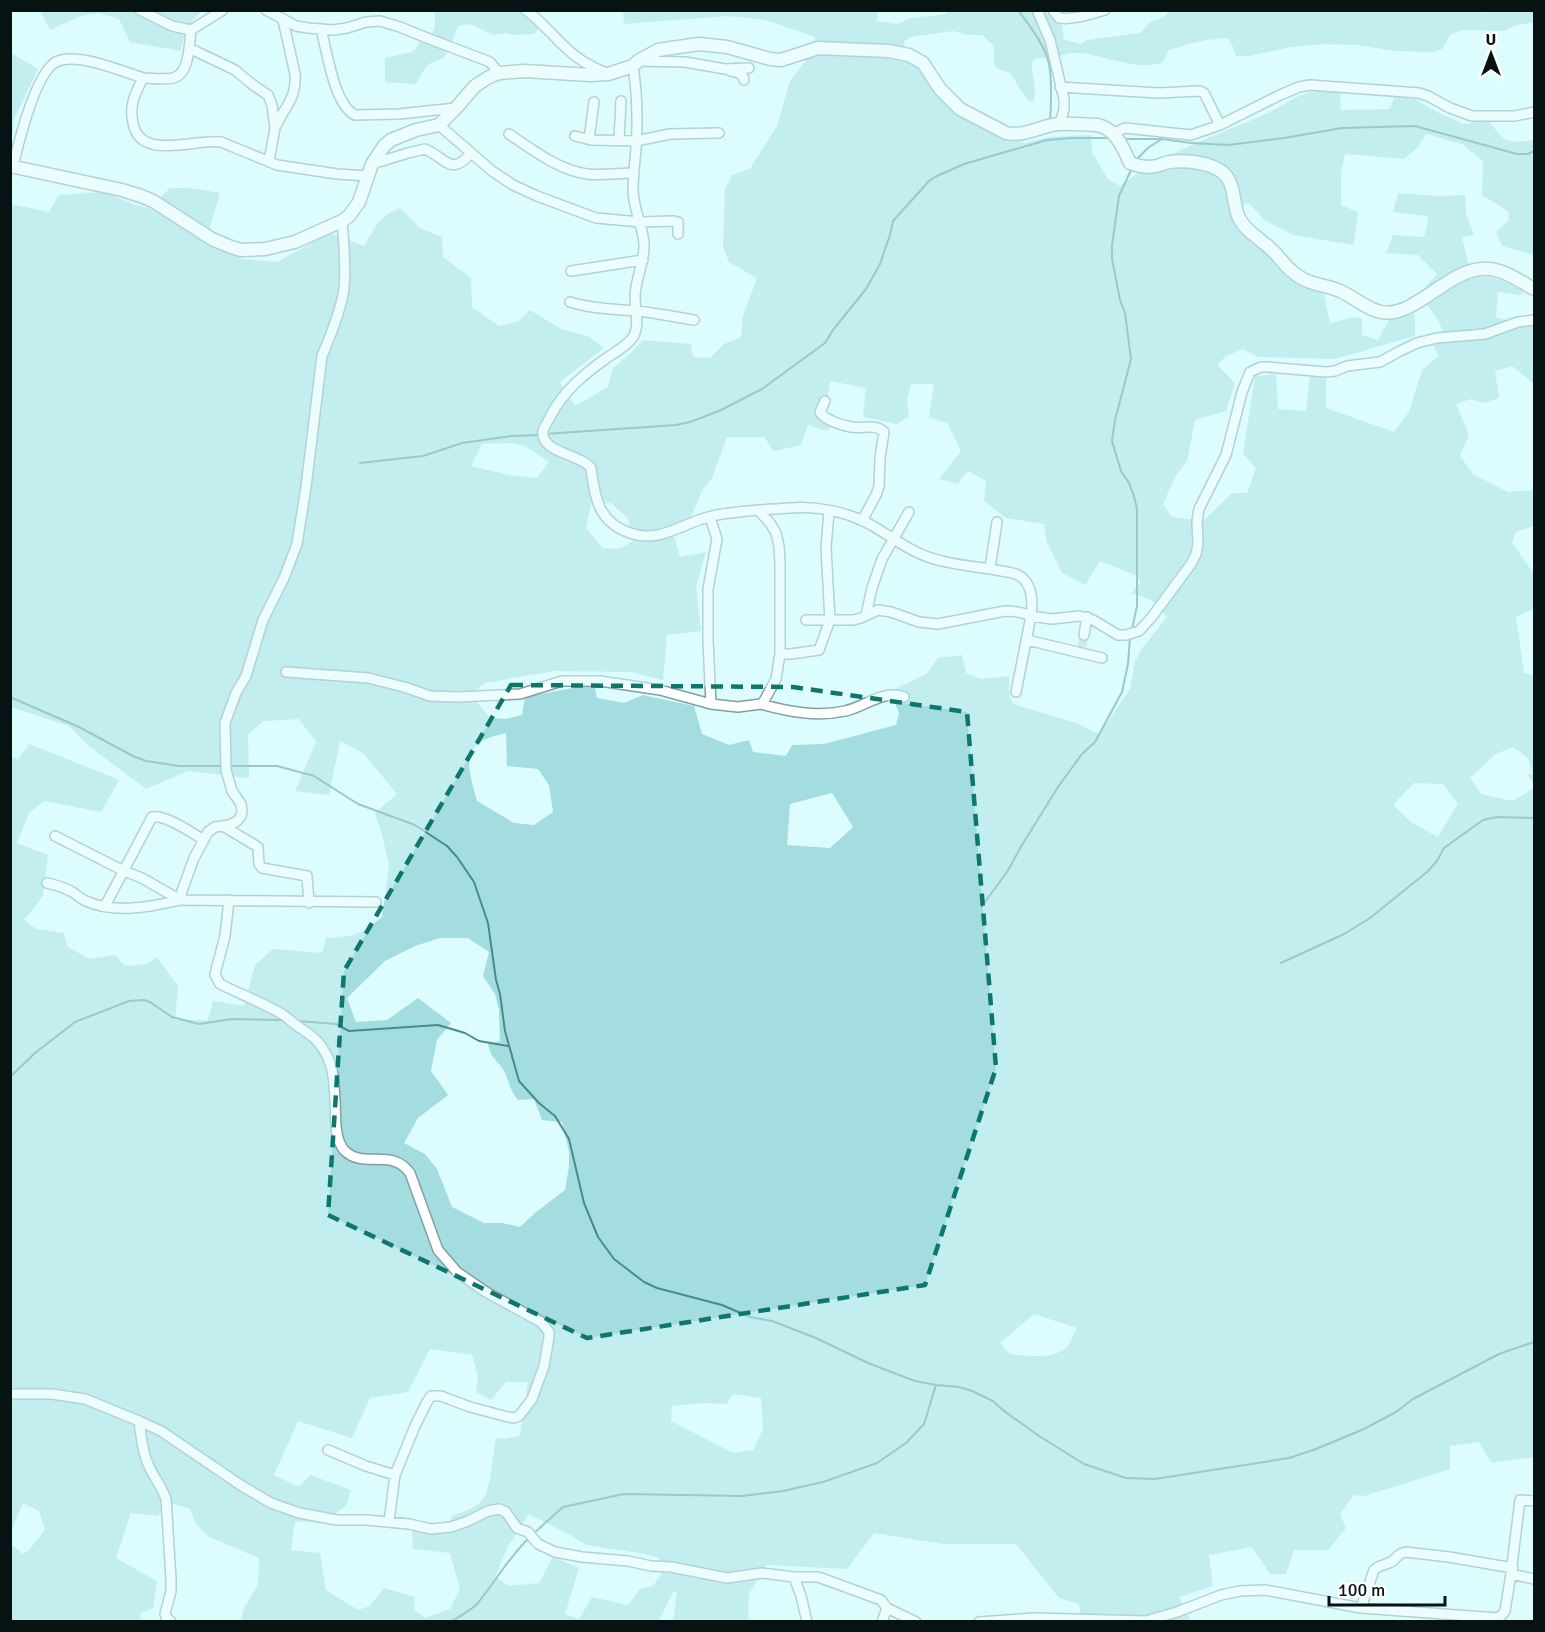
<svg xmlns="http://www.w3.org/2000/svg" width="1545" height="1632" font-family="Signika,sans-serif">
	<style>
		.green { fill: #a4dde0; fill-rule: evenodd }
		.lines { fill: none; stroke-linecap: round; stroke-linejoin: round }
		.stream { stroke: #4a8a8e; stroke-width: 2 }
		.street-tunnel { stroke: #bcd9da; stroke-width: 9; stroke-dasharray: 9 4.5; stroke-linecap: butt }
		.street-casing { stroke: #829fa1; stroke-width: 12 }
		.secondary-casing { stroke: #829fa1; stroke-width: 15 }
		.street { stroke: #fff; stroke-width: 9 }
		.secondary { stroke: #fff; stroke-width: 12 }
		.marked { fill: none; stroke: #0f766e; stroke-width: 4.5; stroke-dasharray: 12 8; stroke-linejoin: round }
	</style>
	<rect width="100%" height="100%" fill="#dcfcfd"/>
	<path class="green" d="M1475,10L1486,13L1496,10L1534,11V22L1513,26L1504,31L1462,30L1450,35L1442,49L1433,52L1394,51L1359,45L1325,44L1291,47L1248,56H1236L1233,47L1228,38C1207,39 1187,43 1168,51L1163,62C1139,72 1104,55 1079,53C1070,52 1061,56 1051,58C1044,58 1040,57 1033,60C1029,75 1039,86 1033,102L1027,99L1010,73L996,68L994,61V46L982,35H967L953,31L911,37L904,41L906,59L921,65L991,131L1025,143L1050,137L1091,135L1092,152L1107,178L1120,186C1161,154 1213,137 1261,116C1277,110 1291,98 1307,93C1317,90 1329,91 1340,92L1341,110L1390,109L1394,97L1415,99L1437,112L1464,124L1488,121C1507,143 1506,144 1534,140V255L1502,246L1496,232L1509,220L1508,211L1482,195L1483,161L1462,144L1426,134L1418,147L1404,159L1345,154L1341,174V205L1358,212L1354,245L1293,235L1264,220L1250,204L1245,203L1241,214L1269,251L1318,287L1324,295L1330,323L1354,317L1362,319V335L1378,340L1390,318L1415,314V336L1335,359L1258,357L1243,349L1226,356L1217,365L1235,383L1226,411L1195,420L1187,461L1175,477L1163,504L1172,517L1203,521L1232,493H1247L1256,468L1243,454L1255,376L1276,374L1278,409L1306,411L1310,376L1326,377V408L1394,432L1409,412L1422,370L1439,356L1433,345L1444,340C1443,322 1430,308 1418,295L1437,274L1418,255L1386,253L1393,235L1424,237L1428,222L1427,216L1393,212L1398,193L1437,196L1465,195L1466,214L1474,235L1462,237L1471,276L1494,278L1525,289L1521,295L1498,292L1496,317L1525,326H1534V391V384L1512,366L1495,371L1499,398L1483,403L1471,399L1456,404L1469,435L1460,456L1473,474L1508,492L1534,490V526L1516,532L1512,543L1534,574V609L1516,617L1524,673L1534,676V784L1527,774H1533L1528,758L1513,747L1496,754L1470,778L1481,794L1513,801L1534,788V1457L1491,1463L1479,1442L1450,1446V1469L1365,1496L1354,1495L1340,1514L1346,1528L1328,1550H1294L1286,1574H1270L1252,1547L1209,1555L1213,1586L1179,1597L1191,1621H1081L1079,1604L1059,1598L1016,1544H944L874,1533L847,1569L766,1565L749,1594L748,1621H673L677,1592H673L659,1621H241L244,1608L258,1585L259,1558L209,1537L196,1524L190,1509L174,1504L157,1516L131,1513L116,1558L157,1581L153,1608L141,1613L140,1621H11V1544L23,1554L29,1550L45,1530L39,1511L23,1503L11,1531V757L18,759L29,744L119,780L101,812L44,801L29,813L17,843L48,855L43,896L24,920L36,929L64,933L67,946L89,959L115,955L125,966L147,964L157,957L178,986L175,1020H208L213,1001L244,1006L255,965L273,949L322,953L326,938C352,938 362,934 382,917L389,865L382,835L375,813L397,794L363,753L340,741L329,795L295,791L316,742L299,719L263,721L248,735L249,778L188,771L146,789L90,747L69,726L11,707V204L49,212L59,195L104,192L135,205L150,208L170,188H190L220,193L205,244L243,259L277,262L330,233L364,246C376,227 378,217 400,208L420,228L442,237L443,257L471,278L472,307L499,326L519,321L530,310L561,329L588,336L604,348L560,382L575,406L608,387L613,368L631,353L643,340L691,344L693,357L710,358L724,344L741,337L743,316L757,278L729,262L723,246L725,189L732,175L750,169L777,126L790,81L808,58L815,37L766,20L728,16L624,24L623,11H878L877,21L897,24L911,18L939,15L945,14L949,11H1046L1062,26L1064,40L1081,44L1087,40L1140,33L1150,22L1163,17L1170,11ZM830,381L866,388L863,417L897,424L909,416L907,400L911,384H934L929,417L947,423L961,451L939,479L957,484L968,471L986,481L984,501L1006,518L1044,524L1047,543L1062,573L1085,585L1100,561L1135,575L1141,582L1131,593L1152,600L1167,617L1143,647L1135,661L1130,689L1099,734L1076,723L1013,704L1009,694V676L981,679L966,673L962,655L938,658L926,674L890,691L899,713L896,725L824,744L792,745L786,756L753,752L749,740L729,745L702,734L694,706L643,695L624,703L597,698L594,684L525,697L522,715L506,719L490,718L470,694L485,683L554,671L631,672L663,680L667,635L701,631L696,587L706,552L680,557L672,528L690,519L702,491L712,478L727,437H764L774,451L801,445L808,425L827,431L834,421L824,417ZM513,443L525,446L549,462L537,478L509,475L471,466L482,444ZM611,503L628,519L633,541L619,549L603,548L586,528L591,504ZM506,733L507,766L538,769L549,785L553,812L534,825L514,823L477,801C467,763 458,743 506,733ZM1414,783L1443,784L1458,803L1438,837L1412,823L1393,805ZM832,793L853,827L830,848L787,845L790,804ZM440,938H468L489,952L483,976L495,994L499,1010L500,1041L488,1044C491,1058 495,1058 503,1069C509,1079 509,1090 518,1100L534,1099L542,1120L562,1122L569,1152V1167L565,1190L535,1213L520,1227L502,1223H484L452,1207L437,1169L425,1154L404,1143L418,1118L448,1095L431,1071L437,1040L451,1023L418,998L387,1020L356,1022L347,998L385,961L415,946ZM1034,1314L1077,1328C1074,1333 1072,1341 1068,1346C1054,1360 1028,1356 1010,1354L1000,1343ZM430,1349L472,1355L478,1376L476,1392L491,1400L506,1382H528L520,1436L505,1439L496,1438C494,1449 490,1488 485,1496C479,1507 465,1512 453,1515L446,1532L412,1530L413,1549L450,1553L460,1589L450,1609L426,1618L415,1611L414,1597L384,1588L370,1606L358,1610L326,1590L320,1553L291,1550L295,1521L323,1523L346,1506L351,1490L310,1475L299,1487L274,1475L298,1421L352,1438L370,1398L408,1392ZM733,1394L761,1398L763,1429L753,1450L733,1453L671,1421L672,1406L705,1403L727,1404ZM529,1514L570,1535L586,1545L645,1554L659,1558L662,1573L653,1586L640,1589L628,1605L592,1597L579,1619L565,1614L579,1568L553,1557L539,1583L509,1586L495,1577L507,1548Z
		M40,11H202C189,22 183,35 181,51L130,42L119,19L98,13L81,16L50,30Z
		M435,11H518L533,19L538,29L534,34L513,35L506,33L493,35L471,24L458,26C454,35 450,51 443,58C437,62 431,61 426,67C421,73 420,79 415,84L385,82V58L412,52L416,49L419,43L432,34L435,25Z
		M11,53L38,69L14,119L11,147Z"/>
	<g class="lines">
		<path class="stream" d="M1018,10C1030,26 1045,45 1049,64C1052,77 1051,108 1050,122
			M1123,139H1162
			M1136,160L1149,147L1162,139L1191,143L1228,145L1284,138L1342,128L1415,126L1517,154H1528L1534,151
			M545,434L676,425L690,422L719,411L762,389L825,343L833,330L866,289L880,264L890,235L893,221L929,181L935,177L964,164L1047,140L1072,138H1111
			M360,463L423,456L462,443L511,436L540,435
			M1132,629L1137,606V509L1134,496L1129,483L1121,471L1112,441L1115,420L1131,359L1125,313L1120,300L1112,259V245L1119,196L1132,168
			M10,697L79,727L133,756L146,761L179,766H224
			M230,766H277L314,776L358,804L415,825L447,846L457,857L474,882L488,923L496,980L500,994L505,1031L519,1081L539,1103L555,1116L569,1139L584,1203L598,1237L614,1259L644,1282L657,1288L722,1305L750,1317L772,1321L816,1338L868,1363L915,1381L936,1385L959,1387L972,1391L993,1401L1004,1411L1039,1436L1084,1464L1126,1478L1155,1479L1289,1458L1316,1449L1364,1429L1396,1412L1413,1399L1499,1354L1534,1342
			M982,906L1007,872L1022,845L1058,787L1082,754L1095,742L1122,692L1128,664L1130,637
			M1281,963L1344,934L1370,918L1427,872L1437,861L1444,848L1483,820L1497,817L1534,818
			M298,1021L336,1024L349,1031L438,1025L465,1033L479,1041L508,1046
			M10,1077L35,1053L75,1022L129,1001L144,1000L150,1002L172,1017L199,1024L232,1019L283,1020
			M533,1534L563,1507L624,1494L742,1496L783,1491L823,1482L877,1463L906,1443L924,1424L936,1385
			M450,1622C459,1617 470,1611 477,1604C495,1582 509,1557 529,1538"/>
		<path class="street-tunnel" d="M1082,648L1084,635"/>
		<defs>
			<path id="street" d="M140,10L172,26L191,30L223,10
				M266,10L296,26L308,28L333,30L347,28L366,22L380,21L400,27L427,38L490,62L499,73
				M526,10C541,21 552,35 565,47C577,59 591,67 606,73
				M1037,10L1050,40L1064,99V109L1060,124
				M1053,10L1059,18C1075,20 1090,14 1105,10
				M321,29C327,51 334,105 355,115L399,114L456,108
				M191,30C189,44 190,74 173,78C164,80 153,78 143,78C135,94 129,105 133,123C140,162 196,138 221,142L277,165L337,174L367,176
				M189,48L235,70L253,85L268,95L272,105L275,128L269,161
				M638,61L685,62L725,69L749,68
				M633,66C637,93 638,121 636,148C635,162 633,176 633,189C633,208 642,224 644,243C645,263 635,279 635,297C635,309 640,326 633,337C627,346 617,351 608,357C584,374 562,392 549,419C547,423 544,427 543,431C540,453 581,454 591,468C595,498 598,522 630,533C660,544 684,522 712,516C738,510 764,510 790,508C818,506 848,512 873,526C895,539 916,556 942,561C961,566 981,567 1001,571C1006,572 1013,572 1018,575C1033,583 1033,601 1031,616L1052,619L1079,616L1093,620L1118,635H1126L1139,631L1151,618L1191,564L1196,554L1198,544L1197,521L1199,509L1226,455L1242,392L1250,372L1261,367H1268L1326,372L1335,371L1347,366L1380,362L1400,351L1417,343L1437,338L1485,334L1518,322L1534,320
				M730,71C736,72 744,73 744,80
				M1060,87L1158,93L1200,91L1204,93L1220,125
				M439,125L492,171L513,185L537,196L596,218L640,222L674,221L678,222V234
				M276,126C285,106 297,98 295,74L283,20
				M1114,133L1125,128L1191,135L1220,125L1280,95L1299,87L1310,85L1419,93L1428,96L1450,108L1472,116H1515L1534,112
				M509,134C533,150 558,170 587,174C602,176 619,173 634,173
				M575,136L591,140L636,141L670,134L719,133
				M589,139L594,102
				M619,140L621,101
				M372,164L408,153L425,149C446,158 451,177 471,153
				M13,166C18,145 36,69 58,61C79,53 122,71 143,78
				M342,221C344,243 346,266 344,288C342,308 330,337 322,356L306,487L297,544L284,578L263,620L246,676L236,693L225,723L226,770L232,791L241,804L242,811L241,816L237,821L230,825L215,827L208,832L194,858L182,891L180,900L376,902
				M571,271L643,260
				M570,302C592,309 614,309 637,311C656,313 675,317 694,320
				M825,401L820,412C825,420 841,425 851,427C862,429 875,423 884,432L880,458L879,486L876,495L862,521
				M759,511L770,523L776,533L779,546L780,564V654
				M710,517L717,539L708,589V641L711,704
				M990,568L997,522
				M866,615L872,588L882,559L909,512
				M806,620H830L826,548L829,511
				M1084,635L1087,617
				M1027,640L1102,658
				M286,672L368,678L404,687L430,696L458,697L520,694L562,681H600L660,690L711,704L738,707L761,704L764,701L776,679L780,654H791L819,650L830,620H853L861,618L878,610L891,612L919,622L938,624L1005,611C1014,611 1022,612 1031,616L1016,692
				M761,704C789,712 817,717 845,711C865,707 883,689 904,697
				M223,826L258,847L259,864L262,868L307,876L309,903
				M55,836L124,871L142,878L180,900
				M47,883C56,885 66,888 74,893C78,896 81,899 86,901C114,914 151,907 180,900
				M229,900L225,936L216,970L215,975L220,984C240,994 266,1004 285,1016C289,1019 292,1022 296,1025C306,1032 317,1038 323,1049C334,1065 334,1083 335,1101C336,1117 334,1138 344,1150C363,1170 391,1147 410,1173L438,1250L457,1272L486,1292L541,1322L549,1332V1337L544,1366L532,1399L519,1416L514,1418L508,1417L470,1407L441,1396H431L427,1402L415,1426L395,1475L389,1522
				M105,906L152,817C167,815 190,832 204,840
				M10,1394H52L85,1399L139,1421L161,1431L242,1486L271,1503L299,1513L337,1520H367L409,1524L431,1529L451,1527L468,1521L488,1511L499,1509L506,1512L517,1528L528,1532L538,1544L555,1552L582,1557L628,1561L651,1566L671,1567L727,1578L762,1573L794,1577L801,1596L807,1622
				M139,1421C141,1435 142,1451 148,1464C153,1477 162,1486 166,1499L171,1579V1591L165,1614L166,1617L171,1622
				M328,1450L366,1466L395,1475
				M1511,1573L1520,1500L1534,1501
				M794,1577H818L832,1582L881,1600L887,1608L916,1622
				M1361,1608L1374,1570C1379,1565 1386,1565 1393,1561C1398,1556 1398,1554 1406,1552L1449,1557L1513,1568
				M882,1622L887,1608
				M979,1622L1034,1618L1146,1621L1177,1612L1221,1595L1240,1591L1265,1590L1361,1608L1498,1618L1503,1614L1505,1611L1511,1574L1534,1579"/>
			<path id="secondary" d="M10,166L122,190L141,196L153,201L212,239L231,247L241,250L265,249L295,242L342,221L349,216L359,202L372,164L384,146L391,140L416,130L439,125L456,108L475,86L489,77L499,73L525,71L590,75L608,74L633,66L638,61L658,50L699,44L727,47L770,59L781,60L818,48L888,51L909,55L923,63L940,89L960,109L1006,133C1025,137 1040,126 1058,124C1071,123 1084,125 1097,125C1115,128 1123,147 1130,163C1138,166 1147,168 1156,166C1161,165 1164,163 1169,162C1185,160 1209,162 1222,172C1236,182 1232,204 1239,218C1246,232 1261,239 1272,250C1283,261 1290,273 1305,280C1316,285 1329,286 1340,291C1354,297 1366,309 1381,312C1416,319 1450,265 1489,269C1505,270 1521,282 1534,289"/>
		</defs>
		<use href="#street" class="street-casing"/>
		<use href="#secondary" class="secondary-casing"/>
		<use href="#street" class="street"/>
		<use href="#secondary" class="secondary"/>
	</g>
	<path d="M0 0H1545V1632H0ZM511,685L793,687L967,712L996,1068L925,1285L587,1338L328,1215L344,971Z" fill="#dcfcfd" fill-opacity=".55" fill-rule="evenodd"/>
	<path class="marked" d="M511,685L793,687L967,712L996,1068L925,1285L587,1338L328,1215L344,971Z"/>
	<rect width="1545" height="1632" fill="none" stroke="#071213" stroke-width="24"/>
	<g transform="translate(1491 54)" stroke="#ffffff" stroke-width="4.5" paint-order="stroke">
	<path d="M0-4.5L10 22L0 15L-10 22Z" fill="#071213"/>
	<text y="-9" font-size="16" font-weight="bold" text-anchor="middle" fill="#071213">U</text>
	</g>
	<path d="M1329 1596v9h116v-9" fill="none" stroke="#071213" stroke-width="3"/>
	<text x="1338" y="1596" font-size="18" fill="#071213" stroke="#ffffff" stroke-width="4.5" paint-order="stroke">100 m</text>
</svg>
